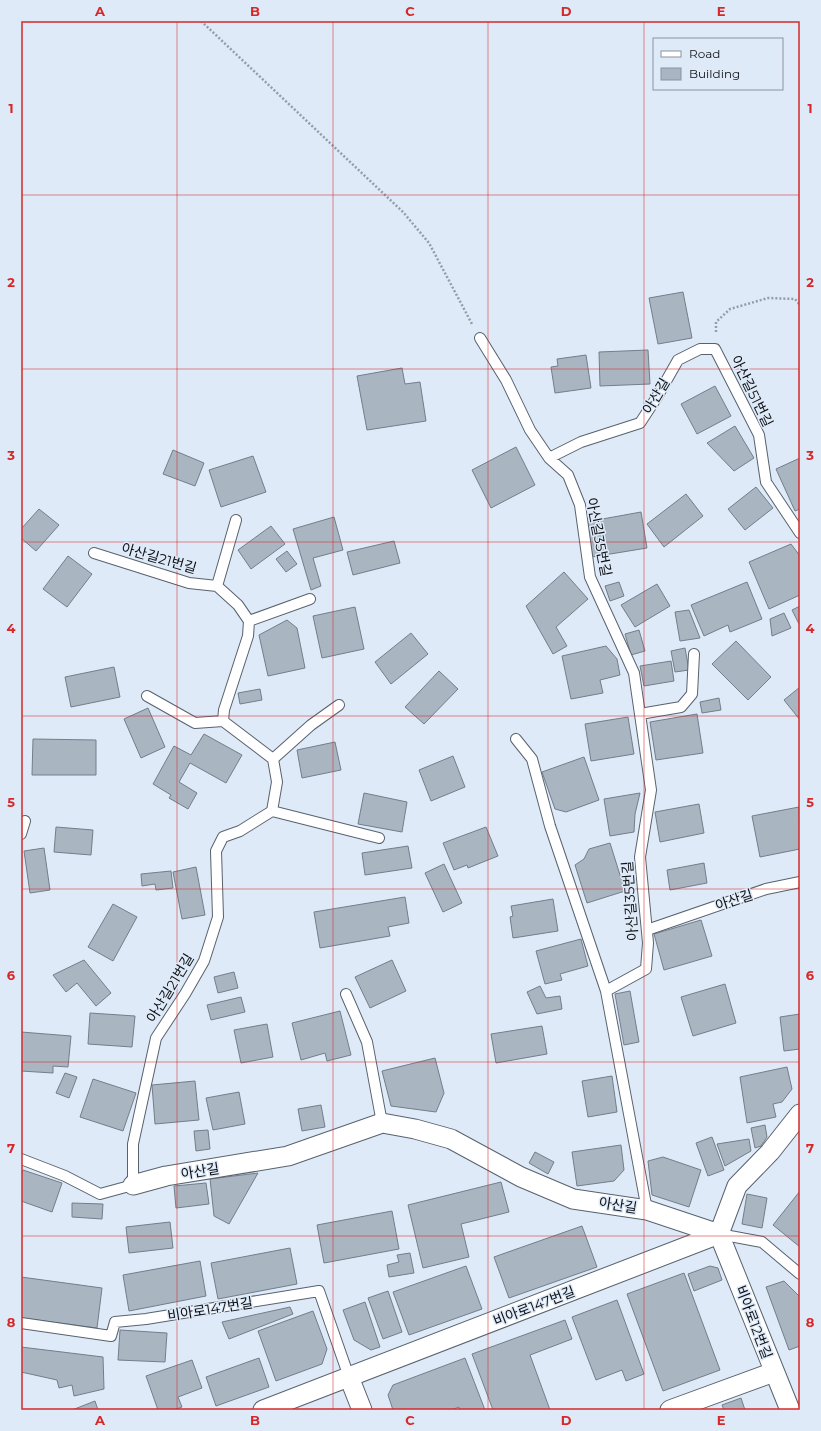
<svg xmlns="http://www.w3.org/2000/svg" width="821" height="1431" font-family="Montserrat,'Noto Sans KR',sans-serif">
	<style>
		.building { fill: #aab5c2; stroke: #737e8a }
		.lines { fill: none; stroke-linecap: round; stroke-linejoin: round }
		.lane-casing { stroke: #58626e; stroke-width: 12 }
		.street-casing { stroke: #58626e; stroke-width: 21 }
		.path { stroke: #949da7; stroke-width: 2.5; stroke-dasharray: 2 2; stroke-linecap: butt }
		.lane { stroke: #fff; stroke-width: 10 }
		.street { stroke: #fff; stroke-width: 19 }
		.grid { fill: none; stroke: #d62828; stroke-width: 1; stroke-opacity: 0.55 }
		.labels { text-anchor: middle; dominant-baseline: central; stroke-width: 3; stroke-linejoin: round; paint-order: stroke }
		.street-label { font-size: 14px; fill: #0d1115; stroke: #dfeaf8 }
		.neatline { fill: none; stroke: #d62828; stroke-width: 1.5 }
		.grid-label { font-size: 13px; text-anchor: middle; font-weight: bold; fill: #d62828 }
	</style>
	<rect width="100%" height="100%" fill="#dfeaf8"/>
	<path class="building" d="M683,292L692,338L658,344L649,298Z
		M648,350L650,384L600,386L599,352Z
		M586,355L591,388L555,393L551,367L558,366L557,359Z
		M402,368L405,384L420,382L426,421L367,430L357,376Z
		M715,386L731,416L697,434L681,404Z
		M735,426L754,458L734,471L707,443Z
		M516,447L535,485L491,508L472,470Z
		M173,450L204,463L195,486L163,474Z
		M253,456L266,492L221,507L209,470Z
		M800,458V509L795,511L776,469Z
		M756,487L773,508L745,530L728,509Z
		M686,494L703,516L664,547L647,524Z
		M39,509L59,525L36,551L21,538V529Z
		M641,512L647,548L592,557L586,522Z
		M334,517L343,550L313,558L321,586L311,590L293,529Z
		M271,526L285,544L251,569L238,550Z
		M394,541L400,563L353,575L347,552Z
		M791,544L800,556V595L769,609L749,562Z
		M287,551L297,564L286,572L276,559Z
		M68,556L92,574L67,607L43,589Z
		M564,572L588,599L556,627L567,646L553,654L526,606Z
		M619,582L624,596L610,601L605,586Z
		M747,582L762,619L730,632L728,625L704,636L691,605Z
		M657,584L670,606L635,627L621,605Z
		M800,606V626L792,610Z
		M355,607L364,649L322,658L313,616Z
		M689,610L700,638L680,641L675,612Z
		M784,613L791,628L772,636L770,619Z
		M287,620L297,628L305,668L268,676L259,635Z
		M639,630L645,651L631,655L625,634Z
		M411,633L428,654L391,684L375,662Z
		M736,641L771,677L748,700L712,664Z
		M606,646L617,659L620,675L600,680L603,693L571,699L562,656Z
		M685,648L689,670L675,672L671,651Z
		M671,661L674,681L644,686L640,666Z
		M114,667L120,697L71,707L65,677Z
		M439,671L458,689L424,724L405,707Z
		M800,687V720L784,700Z
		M260,689L262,700L240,704L238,693Z
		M719,698L721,710L702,713L700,702Z
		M148,708L165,747L141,758L124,719Z
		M697,714L703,753L656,760L650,722Z
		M628,717L634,754L591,761L585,724Z
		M204,734L242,755L226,783L190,763L179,782L197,793L188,809L169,798L171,795L153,784L174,746L191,755Z
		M33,739L96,740V775H32Z
		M335,742L341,770L302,778L297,750Z
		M453,756L465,787L431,801L419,770Z
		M584,757L599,800L566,812L555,809L542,772Z
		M364,793L407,802L402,832L358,824Z
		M640,793L635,814L634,832L610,836L604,799Z
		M699,804L704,833L660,842L655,812Z
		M799,807L800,849L760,857L752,816Z
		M56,827L93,830L91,855L54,852Z
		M486,827L498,856L468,868L467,865L454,870L443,843Z
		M610,843L625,891L587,903L575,865L584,859L589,849Z
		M408,846L412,868L365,875L362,853Z
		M44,848L50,890L30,893L24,851Z
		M704,863L707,883L670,890L667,870Z
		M444,864L462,903L443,912L425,873Z
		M196,867L205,915L182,919L173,872Z
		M171,871L173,888L156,890L155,884L142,886L141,874Z
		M405,897L409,923L388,927L390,936L320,948L314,912Z
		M553,899L558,931L513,938L510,917L513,916L511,906Z
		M113,904L137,917L113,961L88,947Z
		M701,920L712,956L664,970L654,934Z
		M581,939L588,966L560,974L562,980L545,984L536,951Z
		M84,960L111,993L96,1006L77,983L66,992L53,975Z
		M392,960L406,991L370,1008L355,977Z
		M234,972L238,988L218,993L214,977Z
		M725,984L736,1023L693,1036L681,997Z
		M540,986L546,998L560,996L562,1009L537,1014L527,992Z
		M630,991L639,1042L624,1045L615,994Z
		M241,997L245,1012L211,1020L207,1005Z
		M340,1011L351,1055L327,1061L325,1053L301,1060L292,1023Z
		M90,1013L135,1016L132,1047L88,1044Z
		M800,1014V1049L784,1051L780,1017Z
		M267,1024L273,1057L241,1063L234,1030Z
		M542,1026L547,1054L496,1063L491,1034Z
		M21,1032L71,1036L68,1067L53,1066V1073L21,1071Z
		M435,1058L444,1093L436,1112L391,1106L382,1071Z
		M787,1067L792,1089L782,1102L773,1104L776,1117L747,1123L740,1077Z
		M65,1073L77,1077L69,1098L56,1093Z
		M612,1076L617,1112L588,1117L582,1081Z
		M93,1079L136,1093L123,1131L80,1117Z
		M195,1081L199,1120L155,1124L152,1085Z
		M239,1092L245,1124L213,1130L206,1098Z
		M321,1105L325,1127L302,1131L298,1109Z
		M765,1125L767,1137L761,1146L755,1148L751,1128Z
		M208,1130L210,1149L196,1151L194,1131Z
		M712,1137L724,1170L708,1176L696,1143Z
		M749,1139L751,1151L725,1166L717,1144Z
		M621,1145L624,1170L614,1181L577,1186L572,1152Z
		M535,1152L554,1162L548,1174L529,1163Z
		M663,1157L701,1170L689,1207L652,1195L648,1161Z
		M23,1170L62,1183L52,1212L21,1201V1175Z
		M258,1173L229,1224L214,1216L210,1179Z
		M501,1182L509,1212L461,1224L469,1257L423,1268L408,1205Z
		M206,1183L209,1204L176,1208L174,1186Z
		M800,1191V1247L773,1225Z
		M747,1194L767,1198L762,1228L742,1224Z
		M72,1203L103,1204L102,1219L72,1217Z
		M392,1211L399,1249L324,1263L317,1225Z
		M170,1222L173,1248L129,1253L126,1227Z
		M582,1226L597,1267L509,1298L494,1257Z
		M290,1248L297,1284L218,1299L211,1263Z
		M410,1253L414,1273L389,1277L387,1265L399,1262L397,1255Z
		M200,1261L206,1296L129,1311L123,1275Z
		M466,1266L482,1309L409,1335L393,1292Z
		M710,1266L718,1268L722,1280L694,1291L688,1274Z
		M684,1273L720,1370L663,1391L627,1294Z
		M21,1277L102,1288L97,1328L21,1318Z
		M784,1281L800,1297V1346L789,1350L766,1287Z
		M388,1291L402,1332L383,1339L368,1298Z
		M617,1300L644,1374L626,1381L622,1370L596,1380L572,1317Z
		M365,1302L380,1347L371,1350L354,1340L343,1310Z
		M290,1307L293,1314L229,1339L222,1322Z
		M313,1311L327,1349L322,1364L276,1381L258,1331Z
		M565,1320L572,1339L530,1355L550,1410H493L472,1354Z
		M120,1330L167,1333L165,1362L118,1360Z
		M21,1347L103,1357L104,1389L74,1396L72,1385L59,1388L57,1380L21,1372Z
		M259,1358L269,1387L216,1406L206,1377Z
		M465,1358L485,1410H460L459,1407L451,1410H393L388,1395L393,1385Z
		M192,1360L202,1388L178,1397L182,1407L174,1410H158L146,1376Z
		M741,1398L745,1410H724L722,1405Z
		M95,1401L98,1410H72Z"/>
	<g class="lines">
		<defs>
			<path id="lane" d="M480,338L506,380L530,430L549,458L568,475L580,505L590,577L634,673L651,790L640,857L648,943L646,969L606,991L647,1210
				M549,458L581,442L640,423L657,397L678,360L700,349H715L759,435L766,482L800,533
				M217,586L236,520
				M249,621L310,599
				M147,696L195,723L223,721
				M640,714L681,707L692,694L694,654
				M516,739L532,759L550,826L606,991
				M273,759L311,725L339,705
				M272,811L379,838
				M21,834L25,821
				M647,930L766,889L800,882
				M346,994L367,1042L382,1123
				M21,1159L65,1176L100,1194L133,1185V1144L156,1038L185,994L204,961L218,917L216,851L223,837L240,831L272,811L277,782L273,759L223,721L224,710L248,636L249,621L238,605L217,586L189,583L94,553
				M719,1234L762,1242L800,1274
				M21,1323L111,1336L115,1322L146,1319L319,1291L349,1377"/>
			<path id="street" d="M133,1185L166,1176L288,1156L382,1123L415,1129L451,1139L521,1177L573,1199L647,1210L719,1234
				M719,1234L790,1410
				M719,1234L737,1186L770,1152L800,1114
				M349,1377L362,1410
				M263,1410L719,1234
				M670,1410L774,1372"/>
		</defs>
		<use href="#lane" class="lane-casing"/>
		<use href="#street" class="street-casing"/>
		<path class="path" d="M201,21L403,212L429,243L472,324
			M716,332V322L730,309L768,298L795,299L800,305"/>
		<use href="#lane" class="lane"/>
		<use href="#street" class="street"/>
	</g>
	<path class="grid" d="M177,21V1410M333,21V1410M488,21V1410M644,21V1410M21,195H800M21,369H800M21,542H800M21,716H800M21,889H800M21,1062H800M21,1236H800"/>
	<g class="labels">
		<g class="street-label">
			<text transform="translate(752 391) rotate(64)">아산길51번길</text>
			<text transform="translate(656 396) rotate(-59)">아산길</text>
			<text transform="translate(599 537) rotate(79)">아산길35번길</text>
			<text transform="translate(159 558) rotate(16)">아산길21번길</text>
			<text transform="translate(734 900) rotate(-18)">아산길</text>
			<text transform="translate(630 901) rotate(-94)">아산길35번길</text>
			<text transform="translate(170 988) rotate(-59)">아산길21번길</text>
			<text transform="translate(200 1171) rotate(-9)">아산길</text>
			<text transform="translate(618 1205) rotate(9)">아산길</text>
			<text transform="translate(534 1306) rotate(-21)">비아로147번길</text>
			<text transform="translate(210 1309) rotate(-9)">비아로147번길</text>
			<text transform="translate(754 1322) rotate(69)">비아로12번길</text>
		</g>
	</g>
	<rect width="821" height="1431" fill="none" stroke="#dfeaf8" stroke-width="44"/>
	<rect x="653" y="38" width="130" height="52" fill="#dfeaf8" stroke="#8b939d"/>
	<rect x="661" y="51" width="20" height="6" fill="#ffffff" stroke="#8b939d"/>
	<text x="689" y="58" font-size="12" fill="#0d1115">Road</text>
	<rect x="661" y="68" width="20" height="12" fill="#aab5c2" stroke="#8b939d"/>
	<text x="689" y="78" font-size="12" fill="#0d1115">Building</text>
	<rect x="22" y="22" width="777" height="1387" class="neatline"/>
	<g class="grid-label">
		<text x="100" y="16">A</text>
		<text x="255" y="16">B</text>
		<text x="410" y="16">C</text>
		<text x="566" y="16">D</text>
		<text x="721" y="16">E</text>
		<text x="11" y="113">1</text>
		<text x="810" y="113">1</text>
		<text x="11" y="287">2</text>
		<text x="810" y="287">2</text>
		<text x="11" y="460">3</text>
		<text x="810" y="460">3</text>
		<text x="11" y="633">4</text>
		<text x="810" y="633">4</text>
		<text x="11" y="807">5</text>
		<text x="810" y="807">5</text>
		<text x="11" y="980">6</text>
		<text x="810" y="980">6</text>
		<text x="11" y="1153">7</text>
		<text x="810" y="1153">7</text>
		<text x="11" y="1327">8</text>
		<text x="810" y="1327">8</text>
		<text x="100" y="1425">A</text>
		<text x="255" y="1425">B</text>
		<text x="410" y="1425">C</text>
		<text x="566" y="1425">D</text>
		<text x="721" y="1425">E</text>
	</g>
</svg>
